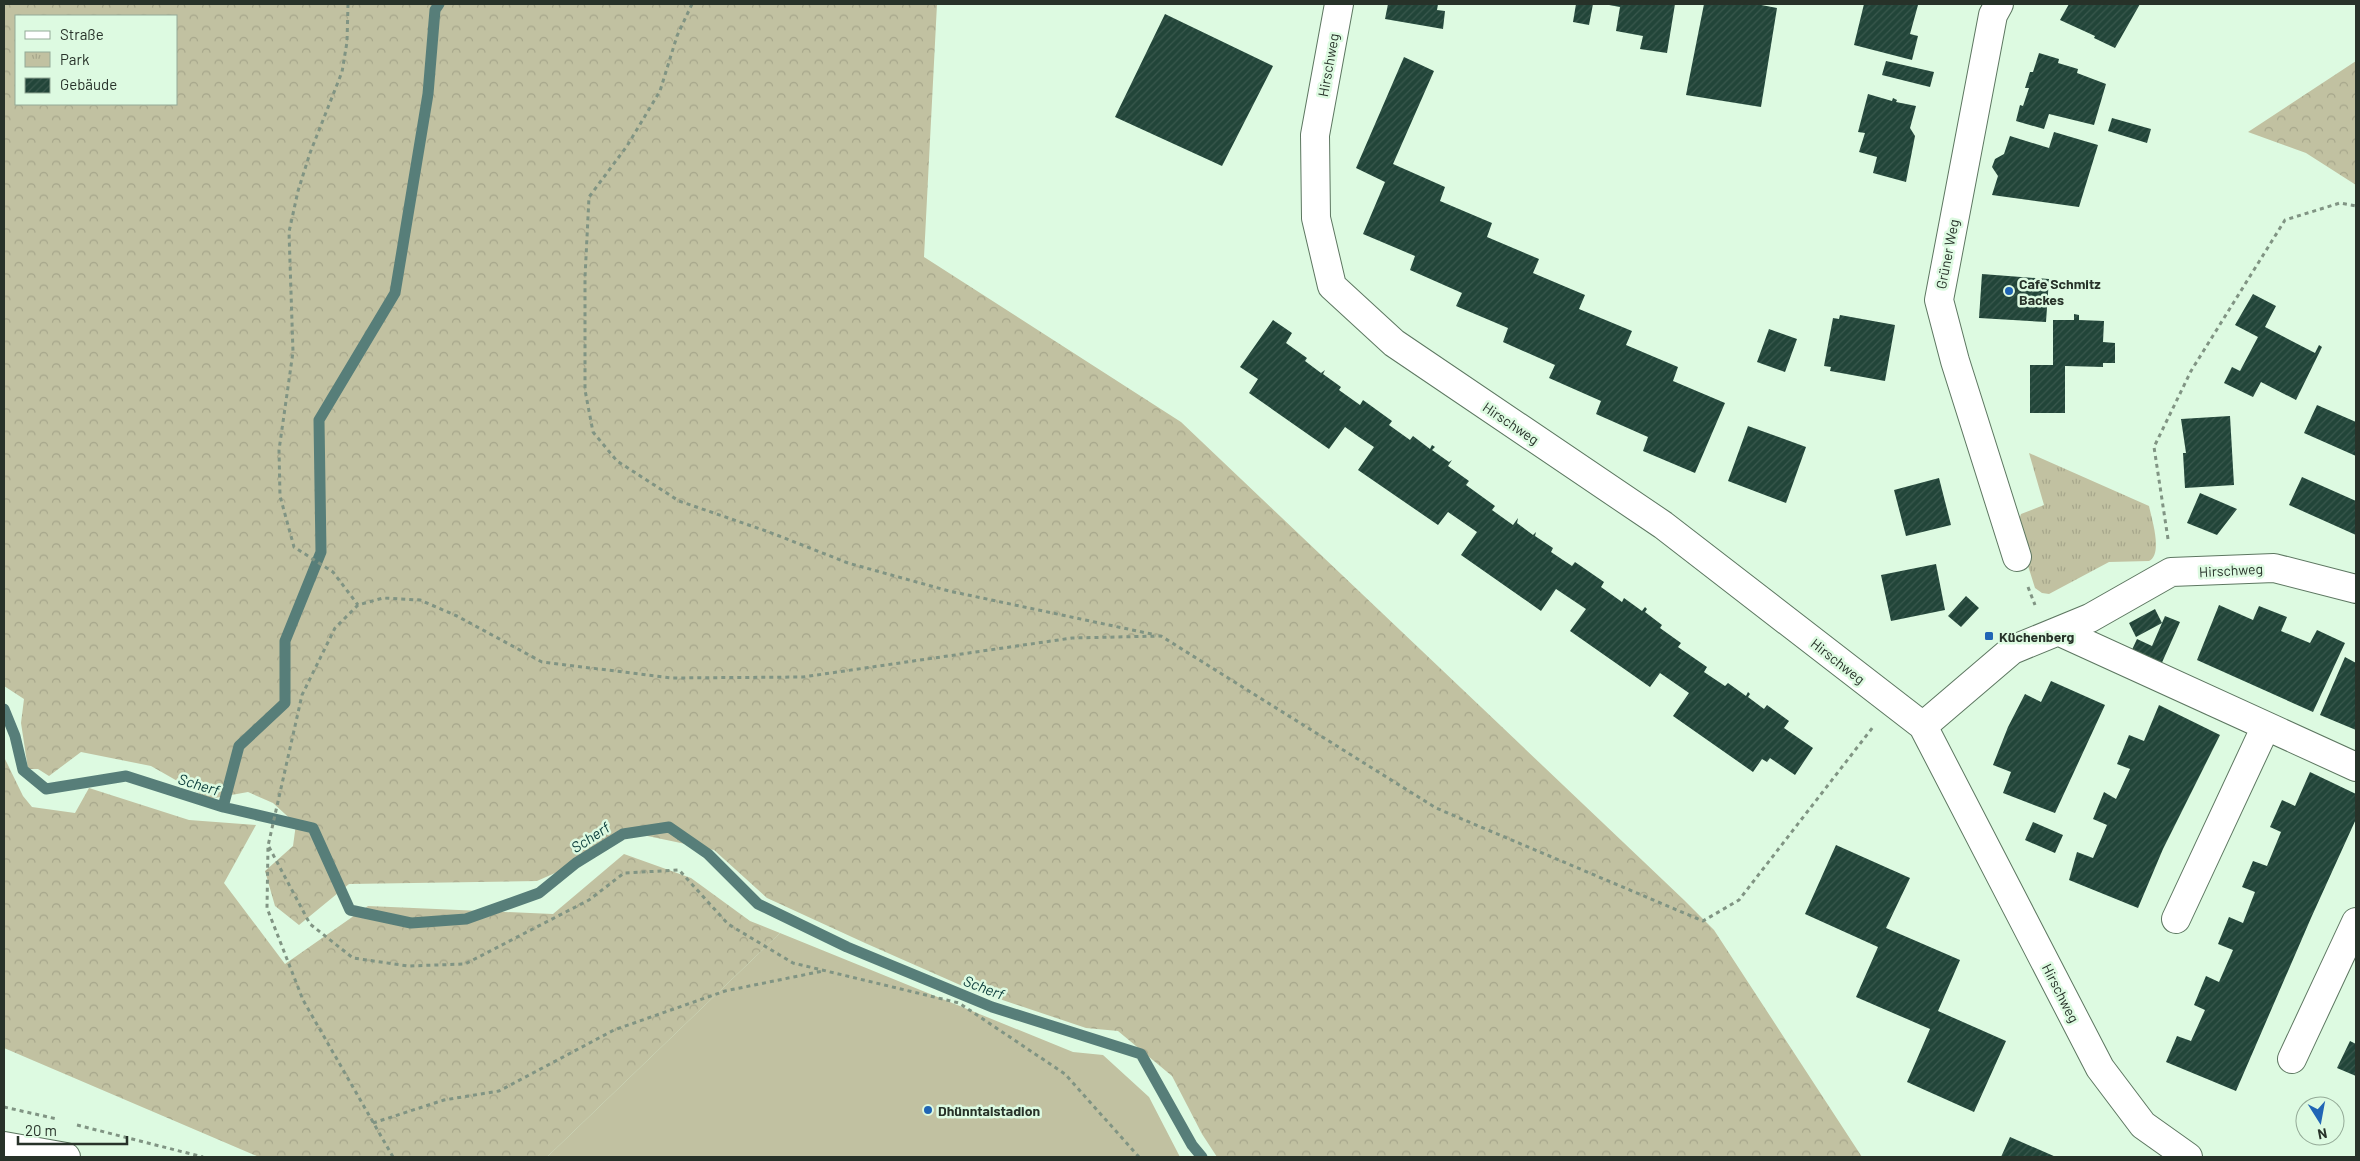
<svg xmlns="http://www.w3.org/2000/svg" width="2360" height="1161" font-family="Barlow,sans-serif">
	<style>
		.grass { fill: #c1c1a1 }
		.forest { fill: url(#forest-crowns); fill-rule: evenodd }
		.park { fill: url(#park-tufts) }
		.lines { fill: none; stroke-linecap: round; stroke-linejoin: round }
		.stream { stroke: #577e79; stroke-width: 11 }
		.building { fill: url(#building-hatch) }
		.street-casing { stroke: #5d7761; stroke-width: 30 }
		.secondary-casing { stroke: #5d7761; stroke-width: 30 }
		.path { stroke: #809483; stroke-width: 3; stroke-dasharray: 4 4; stroke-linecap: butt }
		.street { stroke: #fff; stroke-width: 28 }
		.secondary { stroke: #fff; stroke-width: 28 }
		.poi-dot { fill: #2065b5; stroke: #ddfae1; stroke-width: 2 }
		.labels { text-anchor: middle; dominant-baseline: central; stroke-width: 5; stroke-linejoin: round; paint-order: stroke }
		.street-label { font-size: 14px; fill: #273229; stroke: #ddfae1 }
		.poi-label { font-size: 14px; font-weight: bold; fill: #273229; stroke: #ddfae1; text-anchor: start }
		.water-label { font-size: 15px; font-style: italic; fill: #0e403e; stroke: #ddfae1 }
	</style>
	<defs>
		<pattern id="forest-crowns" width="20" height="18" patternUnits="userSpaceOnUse" patternTransform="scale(1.25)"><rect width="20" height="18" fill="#c1c1a1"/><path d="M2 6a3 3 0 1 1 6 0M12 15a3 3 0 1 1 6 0" fill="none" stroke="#a6a68b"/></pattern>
		<pattern id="park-tufts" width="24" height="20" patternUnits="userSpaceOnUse" patternTransform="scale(1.25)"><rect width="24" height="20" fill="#c1c1a1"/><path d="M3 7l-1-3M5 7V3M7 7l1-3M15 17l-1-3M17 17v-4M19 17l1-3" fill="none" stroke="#a6a68b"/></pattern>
		<pattern id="building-hatch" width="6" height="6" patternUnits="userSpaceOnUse" patternTransform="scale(1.25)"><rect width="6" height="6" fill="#224539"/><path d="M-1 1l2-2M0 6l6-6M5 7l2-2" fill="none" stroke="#39584d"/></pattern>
	</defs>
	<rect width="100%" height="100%" fill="#ddfae1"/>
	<path class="grass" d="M780,933L1073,1052L1103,1055L1149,1097L1180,1157H547Z"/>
	<path class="forest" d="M4,4H937L924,257L1181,422L1684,900L1714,930L1862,1157H1217L1202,1134L1172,1076L1118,1031L1086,1028L967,988L865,943L767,898L714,850L619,830L589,858L537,881L349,884L299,925L275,906L265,871L293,846L296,824L273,803L248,792L209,799L151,766L81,752L49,776L38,769H28L21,723L24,699L4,686ZM16,16H176V104H16Z
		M2356,61V185L2306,153L2248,132Z
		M4,757L23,796L32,807L75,813L89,788L189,820L256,825L224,883L285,964L368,906L553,914L624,854L691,878L750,921L780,933L547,1157H259L4,1048Z"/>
	<path class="park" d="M2029,453L2149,506C2152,520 2163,554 2149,561L2109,562L2049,594L2042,593L2035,588L2016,528L2021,514L2044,505Z"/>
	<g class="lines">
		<path class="stream" d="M4,709L15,736L23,770L46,789L126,776L223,807L313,828L350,910L411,923L466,919L539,893L576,863L623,834L669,827L708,854L758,904L847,947L992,1007L1141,1054L1192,1145L1202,1157
			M223,807L239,746L285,703V641L321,552L319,420L395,293L428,94L435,10L439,4"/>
	</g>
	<path class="building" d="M1388,4H1438L1437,10L1445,11L1443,29L1385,19Z
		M1576,4H1593L1589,25L1573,22Z
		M1609,4H1675L1667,53L1640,49L1643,36L1616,31L1620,7L1609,5Z
		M1704,4H1756L1777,8L1761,107L1686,95Z
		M1864,4L1918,5L1910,34L1918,36L1912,60L1854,45Z
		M2069,4H2140L2115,48L2094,38L2095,36L2060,20Z
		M1165,14L1273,66L1222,166L1115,117Z
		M2039,53L2059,59L2058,63L2078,69L2077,73L2106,84L2094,125L2049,114L2044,129L2016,121L2020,105L2023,106L2029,88H2025L2030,72H2033Z
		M1404,57L1434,71L1393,164L1445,187L1440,201L1492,223L1487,237L1539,259L1533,273L1585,295L1579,309L1632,331L1626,345L1678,367L1673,381L1725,403L1695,473L1643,451L1648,437L1596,414L1601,401L1549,378L1555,365L1503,342L1508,328L1456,306L1462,293L1410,270L1415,256L1363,234L1385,182L1356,168Z
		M1886,61L1934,72L1930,87L1882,75Z
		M1868,94L1892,101L1893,98L1897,100L1896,102L1916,106L1910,128L1915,136L1906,182L1873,173L1877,157L1859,152L1865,133L1858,132Z
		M2112,118L2151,129L2147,143L2108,131Z
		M2054,132L2098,145L2079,207L1992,195L1998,176L1992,167L1995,159L2004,154L2010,136L2049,148Z
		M1982,274L2049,279L2046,322L1979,318Z
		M2253,294L2276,306L2265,327L2315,353L2319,345L2322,347L2296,400L2261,382L2253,397L2224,383L2232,367L2240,371L2258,337L2235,325Z
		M2074,314L2079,315V320L2104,321L2103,342L2115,343V363H2103V367L2065,366V413H2030V365H2053V320H2074Z
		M1840,315L1895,325L1885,381L1830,371L1831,367L1824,366L1833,318L1839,319Z
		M1273,320L1292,333L1286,343L1307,358L1305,361L1321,373L1325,370L1323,374L1341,387L1339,390L1360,405L1363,400L1392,421L1389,425L1410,440L1413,436L1430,449L1432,445L1435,447L1432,450L1449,462L1452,460L1448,466L1469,481L1466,485L1495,506L1492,510L1513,525L1518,518L1517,523L1533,535L1536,532L1535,536L1553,548L1551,552L1572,566L1575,562L1604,582L1601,587L1622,602L1624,598L1642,611L1645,607L1647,609L1645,612L1662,625L1660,628L1681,643L1678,647L1707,667L1704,672L1725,686L1728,683L1746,696L1748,692L1750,694L1748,697L1764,709L1767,705L1789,721L1784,728L1813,748L1795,775L1770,758L1767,762L1762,759L1753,772L1673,716L1689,693L1660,673L1650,687L1570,631L1586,609L1556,589L1541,611L1461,555L1477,532L1448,512L1438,525L1358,470L1374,447L1359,437L1345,427L1329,449L1249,393L1258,379L1240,367Z
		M1769,329L1797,339L1785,372L1757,362Z
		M2317,405L2356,422V456L2304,433Z
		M2230,416L2234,485L2185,488L2183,453H2186L2181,419Z
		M1748,426L1806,447L1786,503L1728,481Z
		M2302,477L2356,501V535L2289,505Z
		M1939,478L1951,525L1906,536L1894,490Z
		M2200,493L2237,509L2217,535L2187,523Z
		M1936,564L1945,610L1891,621L1881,575Z
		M1966,596L1979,608L1961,627L1948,616Z
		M2219,605L2253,620L2259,606L2287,617L2281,631L2310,643L2317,630L2345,643L2313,712L2197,660Z
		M2155,609L2162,623L2165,616L2180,622L2160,667L2130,654L2137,639L2152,646L2162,623L2136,637L2129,623Z
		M2345,657L2356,663V730L2320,715Z
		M2051,681L2105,705L2055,813L2003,793L2011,772L1993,765L2008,727L2025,694L2041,702Z
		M2159,705L2220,735L2163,849L2138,908L2069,880L2077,852L2093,858L2107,825L2093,819L2104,792L2116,799L2130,769L2117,764L2129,735L2144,741Z
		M2310,772L2356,794V819L2311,918L2236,1091L2166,1062L2177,1036L2191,1041L2205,1010L2194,1005L2206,976L2219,982L2233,950L2218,944L2229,917L2243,923L2255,892L2242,887L2253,861L2267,866L2281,832L2270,827L2282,800L2295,806Z
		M2033,822L2063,835L2055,853L2025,840Z
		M1836,845L1910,878L1886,928L1960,960L1938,1011L2006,1041L1974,1112L1907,1082L1930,1029L1856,997L1878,947L1805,914Z
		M2350,1041L2356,1044V1076L2337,1068Z
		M2010,1137L2056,1157H2001Z"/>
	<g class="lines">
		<defs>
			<path id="street" d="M1339,4L1315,135L1316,218L1332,286L1394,343L1663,525L1923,726L2100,1068L2143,1125L2188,1157
				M1999,4L1993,15L1939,300L1955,361L2017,557
				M2058,631L2356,767
				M1923,726L2012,650L2090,618L2171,572L2274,568L2356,589
				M2176,919L2266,726
				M2292,1059L2356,922"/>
			<path id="secondary" d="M4,1146L66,1157"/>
		</defs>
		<use href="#street" class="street-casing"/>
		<use href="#secondary" class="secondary-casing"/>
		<path class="path" d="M348,4L347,42L342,72L310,153L298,191L289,232L293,352L279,450L280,496L294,547L333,572L358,605
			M692,4L677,36L660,91L627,146L589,197L585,277V390L593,432L617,461L679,501L769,532L848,563L949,591L1156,635
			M2168,539L2154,447L2191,371L2285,220L2340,203L2356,206
			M2028,587L2035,605
			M269,847L310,924L353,958L408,966L465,964L589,900L624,873L679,870L728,924L793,963L959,1003L1065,1074L1139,1157
			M4,1107L57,1119
			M373,1123L444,1100L499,1091L614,1030L725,991L823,971
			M77,1125L203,1157
			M393,1157L303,1000L267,908L268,846L302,695L335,628L358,605L383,598L420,600L457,616L542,662L672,678L803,677L1072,638L1161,636L1436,808L1703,921L1739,900L1873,727"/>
		<use href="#street" class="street"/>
		<use href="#secondary" class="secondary"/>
	</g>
	<g class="poi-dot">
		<circle cx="2009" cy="291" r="5"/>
		<rect x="1984" y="631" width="10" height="10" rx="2.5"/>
		<circle cx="928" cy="1110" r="5"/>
	</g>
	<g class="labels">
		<g class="street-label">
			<text transform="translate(1328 65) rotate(-80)">Hirschweg</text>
			<text transform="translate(1947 254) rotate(-79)">Grüner Weg</text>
			<text transform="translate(1511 423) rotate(34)">Hirschweg</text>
			<text transform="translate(2231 570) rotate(-3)">Hirschweg</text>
			<text transform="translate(1838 661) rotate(38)">Hirschweg</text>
			<text transform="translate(2061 993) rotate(63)">Hirschweg</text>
		</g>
		<g class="poi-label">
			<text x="2019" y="283">Cafe Schmitz<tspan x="2019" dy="16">Backes</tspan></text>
			<text x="1999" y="636">Küchenberg</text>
			<text x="938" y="1110">Dhünntalstadion</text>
		</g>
		<g class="water-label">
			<text transform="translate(199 784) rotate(17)">Scherf</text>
			<text transform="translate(590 837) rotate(-33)">Scherf</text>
			<text transform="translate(984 987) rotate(21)">Scherf</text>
		</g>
	</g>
	<rect width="2360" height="1161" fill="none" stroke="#273229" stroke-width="10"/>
	<rect x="15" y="15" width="162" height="90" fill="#ddfae1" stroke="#94aa97"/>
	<rect x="25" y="31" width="25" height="8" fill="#ffffff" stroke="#94aa97"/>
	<text x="60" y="40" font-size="15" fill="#273229">Straße</text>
	<rect x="25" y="52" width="25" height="15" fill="url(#park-tufts)" stroke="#94aa97"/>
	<text x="60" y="65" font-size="15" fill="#273229">Park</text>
	<rect x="25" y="78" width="25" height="15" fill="url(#building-hatch)" stroke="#94aa97"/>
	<text x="60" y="90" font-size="15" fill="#273229">Gebäude</text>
	<g transform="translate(2320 1121) rotate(169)"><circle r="24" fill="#ddfae1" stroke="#94aa97"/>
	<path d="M0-4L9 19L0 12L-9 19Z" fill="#2065b5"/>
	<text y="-8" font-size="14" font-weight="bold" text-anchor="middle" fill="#273229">N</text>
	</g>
	<path d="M18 1136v8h109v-8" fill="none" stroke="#273229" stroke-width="2.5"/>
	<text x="25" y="1136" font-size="15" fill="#273229" stroke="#ddfae1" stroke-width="4" paint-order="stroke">20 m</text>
</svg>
